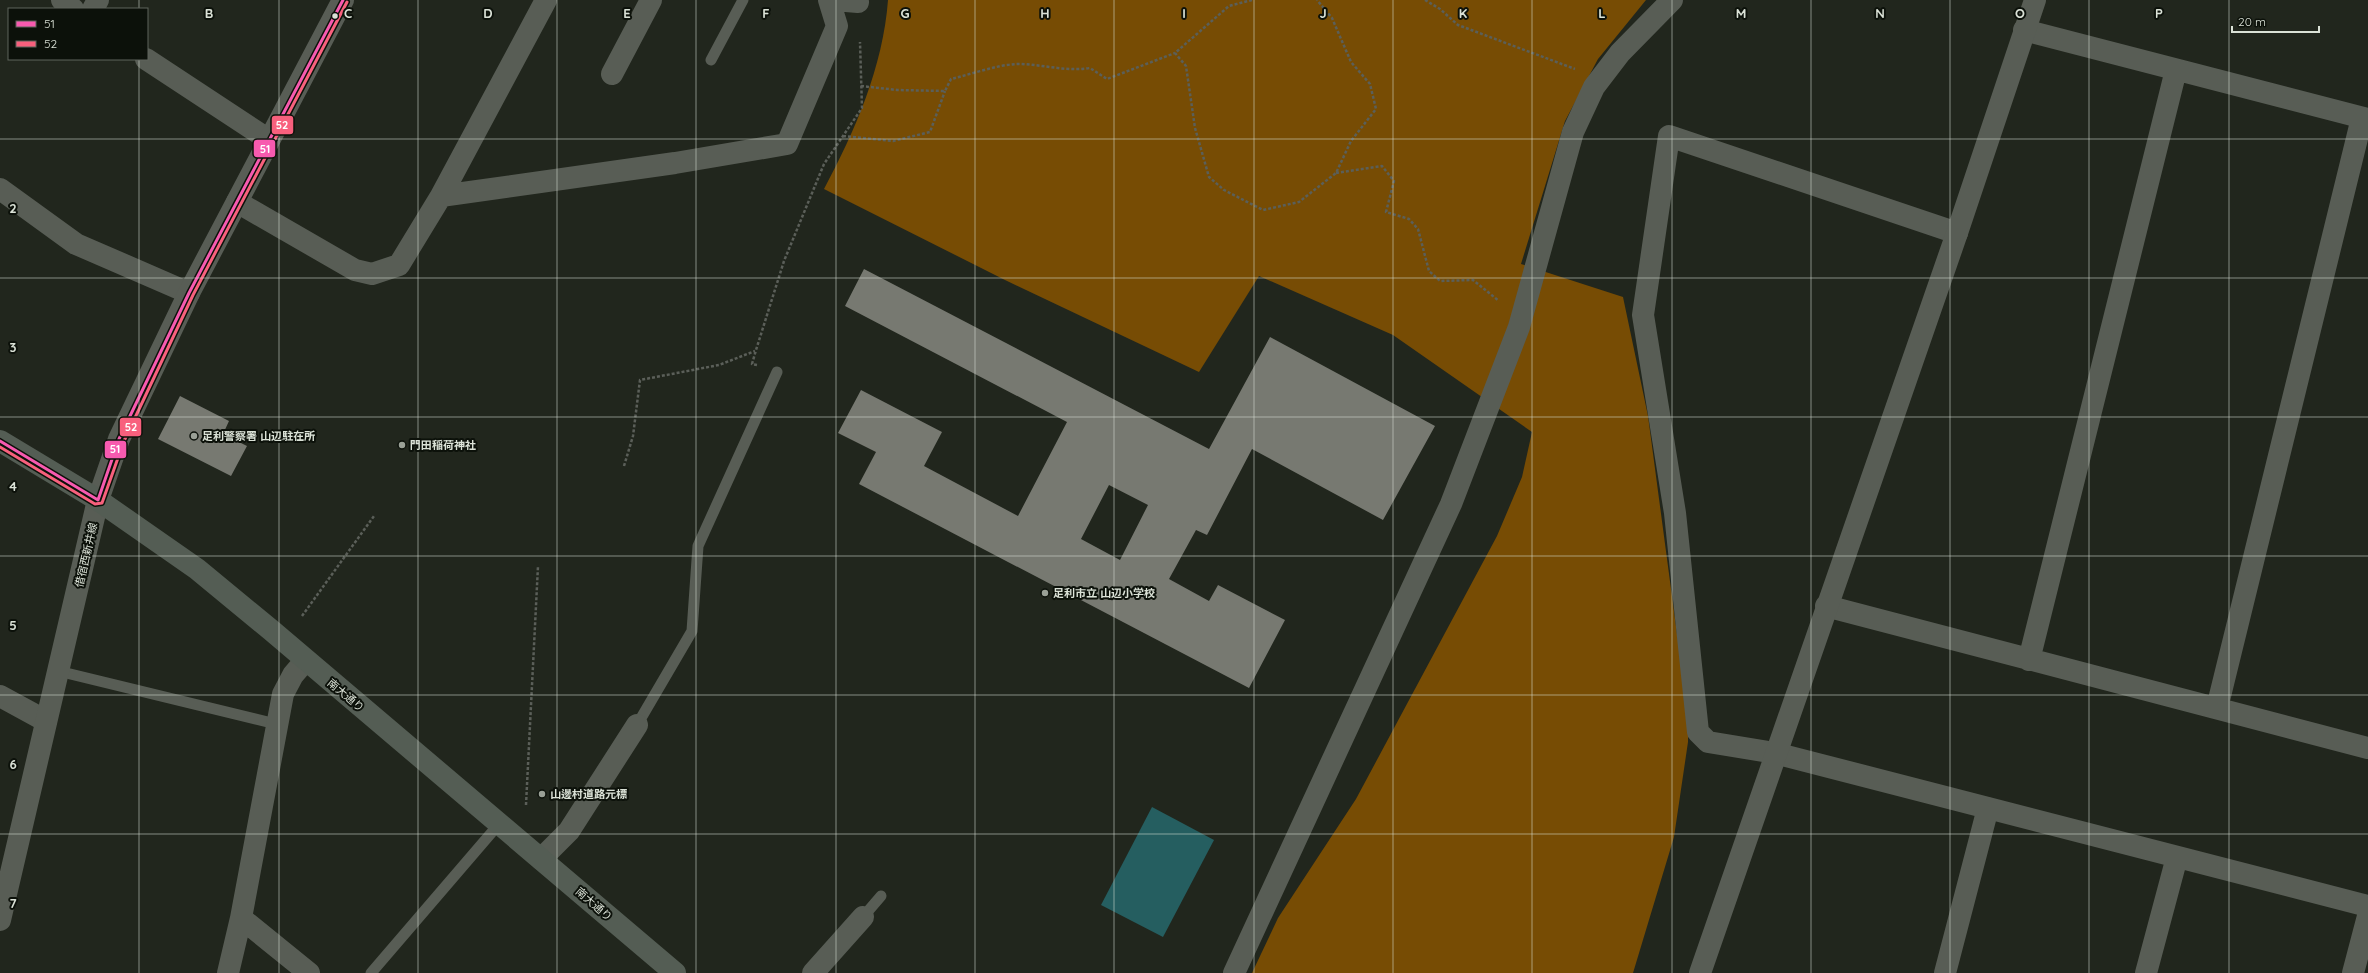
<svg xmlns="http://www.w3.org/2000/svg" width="2368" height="973" font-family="Quicksand,'Noto Sans JP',sans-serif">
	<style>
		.forest { fill: #774c04 }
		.water { fill: #255e60 }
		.building { fill: #777971; fill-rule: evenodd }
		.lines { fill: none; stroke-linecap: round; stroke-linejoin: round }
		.path { stroke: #5b5f59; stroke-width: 2.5; stroke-dasharray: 3 2; stroke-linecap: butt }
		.lane { stroke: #585d55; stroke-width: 11 }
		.street { stroke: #585d55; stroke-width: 22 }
		.secondary { stroke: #585d55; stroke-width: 22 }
		.primary { stroke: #545d54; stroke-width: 22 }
		.bus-1-casing { stroke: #0c110a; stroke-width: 6 }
		.bus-2-casing { stroke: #0c110a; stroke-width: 6 }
		.bus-1 { stroke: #f75aaf; stroke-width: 3 }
		.bus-2 { stroke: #f8607d; stroke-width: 3 }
		.grid { fill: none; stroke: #dbe2d7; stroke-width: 1; stroke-opacity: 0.55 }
		.bus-dot { fill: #dbe2d7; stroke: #0c110a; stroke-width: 1.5 }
		.poi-dot { fill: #9aa096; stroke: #0c110a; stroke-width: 1.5 }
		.labels { text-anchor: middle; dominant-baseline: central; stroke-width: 4; stroke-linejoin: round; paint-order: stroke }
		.poi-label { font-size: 11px; font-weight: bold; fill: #dbe2d7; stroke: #0c110a; text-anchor: start }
		.street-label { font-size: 11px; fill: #dbe2d7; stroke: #0c110a }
		.grid-label { font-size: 13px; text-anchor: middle; font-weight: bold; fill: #dbe2d7; stroke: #0c110a; stroke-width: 4; stroke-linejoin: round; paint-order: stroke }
		.line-badge { stroke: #0c110a; stroke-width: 1.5 }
		.badge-label { font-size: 11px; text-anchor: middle; font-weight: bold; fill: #fff }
	</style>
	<rect width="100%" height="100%" fill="#21261d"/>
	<path class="forest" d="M888,0H1646L1598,59L1565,121L1521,264L1623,297L1648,416L1677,634L1688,694V742L1674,837L1633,973H1252L1278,918L1356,799L1497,536L1522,477L1532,432L1393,335L1259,276L1199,372L1005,280L824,189C855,131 883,67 888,0Z"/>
	<path class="water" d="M1152,807L1214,840L1163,937L1101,905Z"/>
	<path class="building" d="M864,269L1209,449L1270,337L1435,426L1383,520L1252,449L1207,535L1196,530L1169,579L1209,601L1218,585L1285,620L1249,688L859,484L876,452L838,433L861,390L942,432L924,466L1018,516L1067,422L845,306ZM1109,485L1148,505L1120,560L1081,539Z
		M180,396L229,421L223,434L247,446L231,476L158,439Z"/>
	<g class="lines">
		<path class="path" d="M1252,0L1229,6L1175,53L1186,66L1195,128L1209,177L1224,190L1263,210L1299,202L1336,173L1351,141L1376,109L1370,84L1351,62L1332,18L1317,0
			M1425,0L1440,9L1458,25L1575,69
			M861,86L897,90L945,91L951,79C972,74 996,65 1017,64C1042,64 1065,72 1090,68L1107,79L1175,53
			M843,136L893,141L930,132L945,91
			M1336,173L1382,166L1394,181L1386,212L1409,219L1418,229L1429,271L1440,281L1473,280L1499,301
			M757,365L752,364L756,350L784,261L824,164L862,108L860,42
			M624,466L633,436L640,380L719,365L755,351
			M302,616L374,516
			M526,805L538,566"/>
		<path class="lane" d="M711,60L743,0
			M58,671L276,724
			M637,725L692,631L698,546L777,372
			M863,917L881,896
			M371,973L499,824"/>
		<path class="street" d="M62,0L73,9
			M834,0L858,2
			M93,9L98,0
			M2024,30L2368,119
			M146,59L269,140
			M612,74L651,0
			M0,189L76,244L189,293
			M441,196L675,163L787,144L837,26L829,0
			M237,202L355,270L372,274L399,265L441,196L546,0
			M1957,233L1669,136L1643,315L1675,513L1698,732L1708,742L1775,753L2368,906
			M1826,606L2368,748
			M2029,660L2176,70
			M0,696L46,721
			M2217,708L2362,118
			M541,859L569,831L637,725
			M241,918L309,973
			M228,973L241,918L283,694L293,675L305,661
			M813,973L863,917
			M1234,973L1451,504L1519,327L1573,132L1594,87L1620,53L1672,0
			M1945,973L1988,808
			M2146,973L2177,857
			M2353,973L2368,916"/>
		<path class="secondary" d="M0,920L98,500L119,439L189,293L343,0
			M1700,973L1957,233L2035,0"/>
		<path class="primary" d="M0,441L98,500L197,569L271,630L675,973"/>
		<defs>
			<path id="bus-1" d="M0,441L98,500L119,439L189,293L343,0"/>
			<path id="bus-2" d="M0,447L95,504L102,503L124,441L193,295L347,2"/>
		</defs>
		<use href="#bus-1" class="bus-1-casing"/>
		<use href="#bus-2" class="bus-2-casing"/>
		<use href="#bus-1" class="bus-1"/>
		<use href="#bus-2" class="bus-2"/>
	</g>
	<path class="grid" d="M139,0V9M279,0V973M418,0V973M557,0V973M696,0V973M836,0V973M975,0V973M1114,0V973M1254,0V973M1393,0V973M1532,0V973M1672,0V973M1811,0V973M1950,0V973M2089,0V973M2229,0V973M139,59V973M0,139H2368M0,278H2368M0,417H2368M0,556H2368M0,695H2368M0,834H2368"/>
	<circle class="bus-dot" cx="335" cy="16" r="3.5"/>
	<g class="poi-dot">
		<circle cx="194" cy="436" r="4"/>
		<circle cx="402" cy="445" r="4"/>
		<circle cx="1045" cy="593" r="4"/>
		<circle cx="542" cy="794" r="4"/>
	</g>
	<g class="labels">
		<g class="poi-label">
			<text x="202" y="436">足利警察署 山辺駐在所</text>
			<text x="410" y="445">門田稲荷神社</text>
			<text x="1053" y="593">足利市立 山辺小学校</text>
			<text x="550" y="794">山邊村道路元標</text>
		</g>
		<g class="street-label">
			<text transform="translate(86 555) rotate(-77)">借宿西新井線</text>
			<text transform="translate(346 695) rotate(40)">南大通り</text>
			<text transform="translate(594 904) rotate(41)">南大通り</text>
		</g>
	</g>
	<g class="grid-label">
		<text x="209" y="18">B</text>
		<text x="348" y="18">C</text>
		<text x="488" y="18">D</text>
		<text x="627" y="18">E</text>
		<text x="766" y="18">F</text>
		<text x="905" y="18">G</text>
		<text x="1045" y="18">H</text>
		<text x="1184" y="18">I</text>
		<text x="1323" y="18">J</text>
		<text x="1463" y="18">K</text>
		<text x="1602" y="18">L</text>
		<text x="1741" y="18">M</text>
		<text x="1880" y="18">N</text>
		<text x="2020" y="18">O</text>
		<text x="2159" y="18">P</text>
		<text x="13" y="213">2</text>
		<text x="13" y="352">3</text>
		<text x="13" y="491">4</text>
		<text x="13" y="630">5</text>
		<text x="13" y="769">6</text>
		<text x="13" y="908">7</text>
	</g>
	<g class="line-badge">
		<rect x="271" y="115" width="23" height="20" rx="4" fill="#f8607d"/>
		<rect x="253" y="139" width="23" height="19" rx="4" fill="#f75aaf"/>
		<rect x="119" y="417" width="23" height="20" rx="4" fill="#f8607d"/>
		<rect x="104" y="440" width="23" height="19" rx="4" fill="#f75aaf"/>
	</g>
	<g class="badge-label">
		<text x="282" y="129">52</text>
		<text x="265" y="153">51</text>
		<text x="131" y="431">52</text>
		<text x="115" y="453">51</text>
	</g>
	<rect x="8" y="8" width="140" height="52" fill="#0c110a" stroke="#5f655c"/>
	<rect x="16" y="21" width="20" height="6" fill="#f75aaf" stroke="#5f655c"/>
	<text x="44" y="28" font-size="12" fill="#dbe2d7">51</text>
	<rect x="16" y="41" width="20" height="6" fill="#f8607d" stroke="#5f655c"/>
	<text x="44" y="48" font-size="12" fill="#dbe2d7">52</text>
	<path d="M2232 26v6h87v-6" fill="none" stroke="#dbe2d7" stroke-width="2"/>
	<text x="2238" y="26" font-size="12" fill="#dbe2d7" stroke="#0c110a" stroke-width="3" paint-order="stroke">20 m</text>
</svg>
